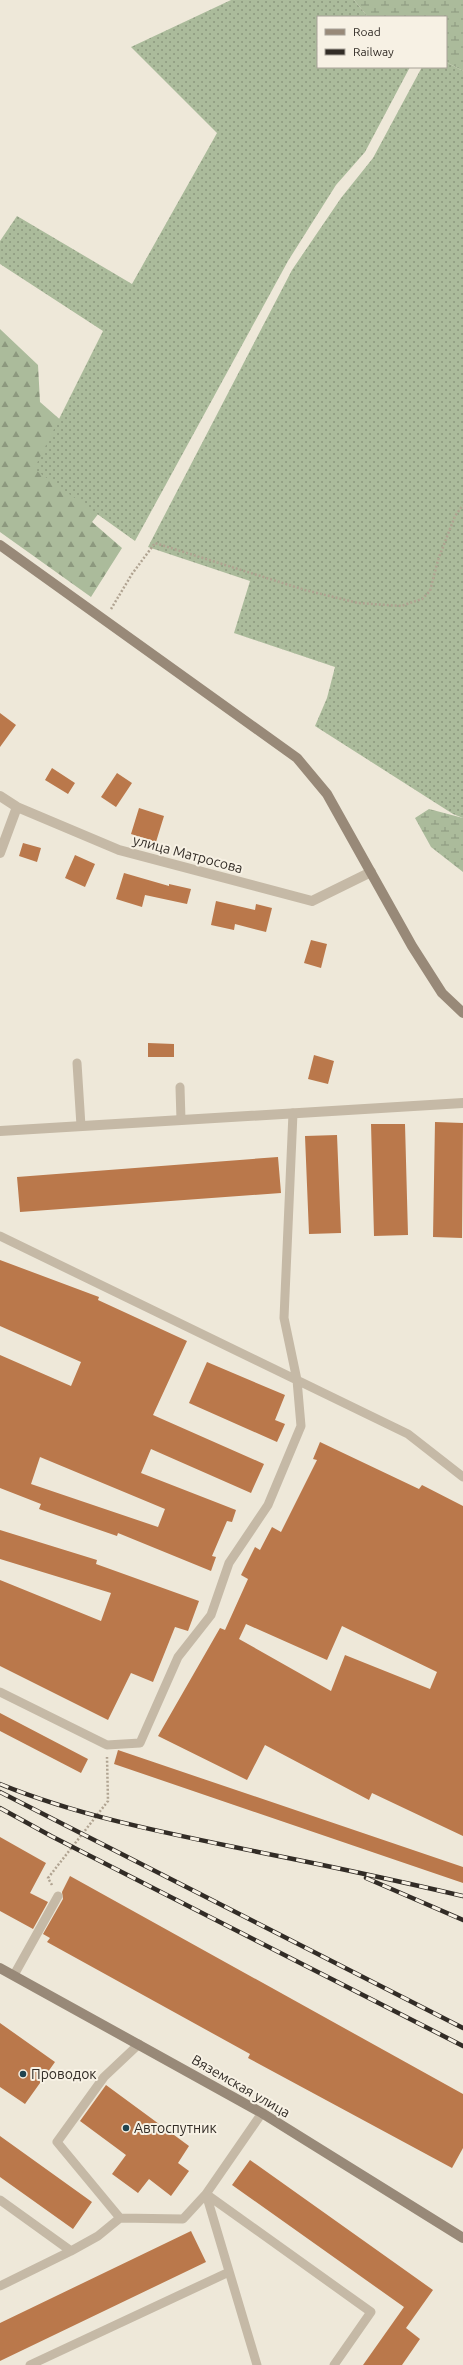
<svg xmlns="http://www.w3.org/2000/svg" width="463" height="2365" font-family="Ubuntu,sans-serif">
	<style>
		.forest { fill: url(#forest-firs) }
		.wetland { fill: url(#wetland-marsh) }
		.garden { fill: url(#garden-dots) }
		.building { fill: #ba784b; fill-rule: evenodd }
		.lines { fill: none; stroke-linecap: round; stroke-linejoin: round }
		.path { stroke: #b0a391; stroke-width: 2.5; stroke-dasharray: 2 2; stroke-linecap: butt }
		.lane { stroke: #c5b9a6; stroke-width: 9 }
		.street { stroke: #c5b9a6; stroke-width: 10 }
		.secondary { stroke: #988978; stroke-width: 10 }
		.rail-casing { stroke: #322c26; stroke-width: 4.5 }
		.rail { stroke: #f7f1e4; stroke-width: 3; stroke-dasharray: 9; stroke-linecap: butt }
		.poi-dot { fill: #20444f; stroke: #f7f1e4; stroke-width: 1.5 }
		.labels { text-anchor: middle; dominant-baseline: central; stroke-width: 4; stroke-linejoin: round; paint-order: stroke }
		.street-label { font-size: 14px; fill: #322c26; stroke: #f7f1e4 }
		.poi-label { font-size: 14px; fill: #322c26; stroke: #f7f1e4; text-anchor: start }
	</style>
	<defs>
		<pattern id="forest-firs" width="22" height="20" patternUnits="userSpaceOnUse"><rect width="22" height="20" fill="#abbb9b"/><path d="M5 1l3.5 6h-7zM16 11l3.5 6h-7z" fill="#8c987e"/></pattern>
		<pattern id="wetland-marsh" width="20" height="14" patternUnits="userSpaceOnUse"><rect width="20" height="14" fill="#abbb9b"/><path d="M1 5h8M5 5V1M11 12h8M15 12V8" fill="none" stroke="#8c987e"/></pattern>
		<pattern id="garden-dots" width="8" height="8" patternUnits="userSpaceOnUse"><rect width="8" height="8" fill="#abbb9b"/><path d="M2 2h.1M6 6h.1" fill="none" stroke="#8c987e" stroke-width="1.8" stroke-linecap="round"/></pattern>
	</defs>
	<rect width="100%" height="100%" fill="#eee8d9"/>
	<path class="forest" d="M0,329L38,365L40,402L111,464L116,491L92,522L122,548L91,597L0,532Z"/>
	<path class="wetland" d="M354,0H463V71L446,62V17H368Z
		M429,809L463,818V872L431,847L415,818Z"/>
	<path class="garden" d="M231,0H354L368,17H318V67H410L365,152L336,185L288,261L135,541L34,469L103,331L0,264V241L17,216L132,284L217,133L131,47Z
		M446,62L463,71V818L453,814L315,726L327,698L335,667L234,633L250,581L148,547L292,270L341,198L373,158L422,67H446Z"/>
	<path class="building" d="M0,713L16,725L0,747Z
		M52,768L75,783L68,794L45,780Z
		M117,773L132,783L116,807L101,797Z
		M139,808L164,816L156,842L131,834Z
		M23,843L41,848L37,862L19,856Z
		M75,855L95,864L85,887L65,878Z
		M124,873L169,886V884L191,889L187,904L145,895L142,907L116,899Z
		M216,901L255,910L256,904L272,908L266,932L235,924L234,930L211,925Z
		M311,940L327,944L321,968L304,963Z
		M148,1043L174,1044V1057H148Z
		M314,1055L334,1061L328,1084L308,1079Z
		M435,1122L463,1123L462,1238L433,1237Z
		M371,1124H405L408,1235L374,1236Z
		M337,1135L341,1233L309,1234L305,1136Z
		M278,1157L281,1193L20,1212L17,1177Z
		M0,1260L99,1297L98,1300L187,1341L153,1415L264,1464L251,1493L151,1449L141,1473L236,1510L232,1522L227,1521L212,1556L216,1557L211,1571L118,1533L117,1536L39,1509L41,1504L0,1488V1355L71,1386L81,1362L0,1326ZM40,1457L165,1509L158,1527L31,1484Z
		M207,1362L285,1395L275,1420L285,1424L277,1442L189,1403Z
		M320,1442L419,1489L422,1485L463,1506V1836L372,1793L369,1800L265,1745L247,1780L158,1736L220,1628L225,1630L248,1579L241,1575L255,1547L260,1550L272,1527L281,1532L317,1460L313,1459ZM246,1624L327,1660L342,1626L437,1672L430,1689L345,1655L331,1691L239,1639Z
		M0,1530L97,1560L96,1564L199,1601L188,1631L175,1627L153,1682L131,1673L108,1720L0,1666V1580L101,1621L111,1593L0,1559Z
		M0,1713L88,1759L81,1773L0,1731Z
		M118,1750L463,1867V1883L114,1764Z
		M0,1837L46,1863L30,1893L48,1902L33,1929L0,1911Z
		M70,1876L463,2094V2148L452,2168L248,2058L250,2054L47,1942L50,1938L43,1934L63,1899L62,1892Z
		M0,2023L55,2062L25,2104L0,2087Z
		M106,2085L189,2146L178,2163L189,2171L171,2196L149,2179L138,2193L112,2174L126,2155L80,2121Z
		M0,2136L92,2202L73,2229L0,2177Z
		M250,2160L433,2290L406,2328L420,2339L402,2365H363L404,2307L232,2185Z
		M191,2231L206,2262L0,2361V2323Z"/>
	<g class="lines">
		<path class="path" d="M111,609L132,574L155,543L305,590L358,603L401,606L422,599L430,591L438,560L455,516L463,505
			M52,1885L48,1878L108,1801L107,1757"/>
		<path class="lane" d="M77,1063L81,1126
			M180,1087L181,1120
			M0,1236L408,1434L463,1477
			M0,1692L107,1745L140,1743L178,1657L211,1615L229,1563L268,1505L301,1426L297,1380L284,1318L293,1113
			M14,1975L58,1896
			M206,2194L371,2312L334,2365
			M206,2194L257,2365
			M0,2200L71,2251L98,2236L120,2218L57,2142L104,2077L139,2044
			M120,2218L183,2219L206,2194L262,2113
			M0,2286L71,2251
			M30,2365L229,2272"/>
		<path class="street" d="M0,796L17,807L119,850L312,901L371,872
			M0,853L17,807
			M0,1131L463,1103"/>
		<path class="secondary" d="M0,545L297,758L327,794L412,946L442,993L463,1013
			M0,1968L262,2113L463,2238"/>
		<defs>
			<path id="rail" d="M0,1784C87,1819 177,1835 268,1854C334,1867 398,1881 463,1896
				M0,1792L463,2028
				M0,1808L51,1836L463,2046
				M366,1878L463,1920"/>
		</defs>
		<use href="#rail" class="rail-casing"/>
		<use href="#rail" class="rail"/>
	</g>
	<g class="poi-dot">
		<circle cx="23" cy="2074" r="4"/>
		<circle cx="126" cy="2128" r="4"/>
	</g>
	<g class="labels">
		<g class="street-label">
			<text transform="translate(188 854) rotate(15)">улица Матросова</text>
			<text transform="translate(241 2086) rotate(30)">Вяземская улица</text>
		</g>
		<g class="poi-label">
			<text x="31" y="2074">Проводок</text>
			<text x="134" y="2128">Автоспутник</text>
		</g>
	</g>
	<rect x="317" y="16" width="130" height="52" fill="#f7f1e4" stroke="#a8a298"/>
	<rect x="325" y="29" width="20" height="6" fill="#988978" stroke="#a8a298"/>
	<text x="353" y="36" font-size="12" fill="#322c26">Road</text>
	<rect x="325" y="49" width="20" height="6" fill="#322c26" stroke="#a8a298"/>
	<text x="353" y="56" font-size="12" fill="#322c26">Railway</text>
</svg>
